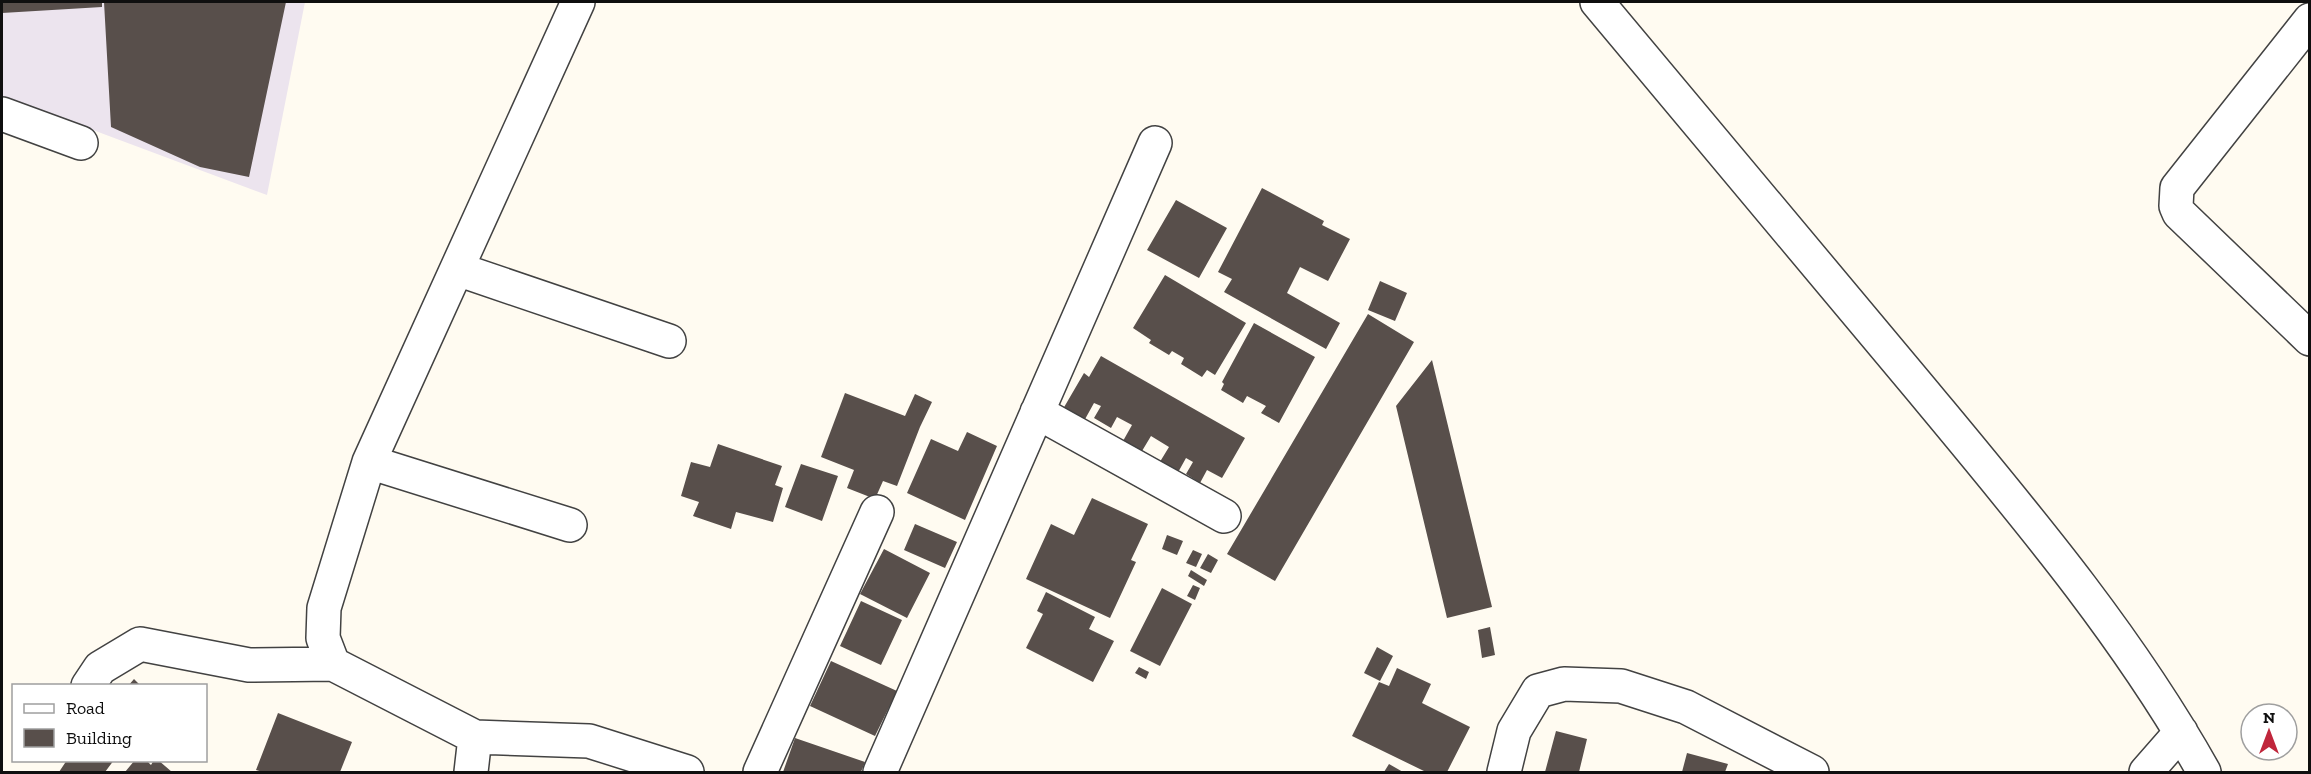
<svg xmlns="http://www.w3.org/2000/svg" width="2311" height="774" font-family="'Zilla Slab',serif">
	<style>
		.industrial { fill: #ece4ee }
		.building { fill: #584f4b }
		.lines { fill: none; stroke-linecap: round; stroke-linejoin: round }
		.minor-casing { stroke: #424242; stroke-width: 36 }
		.minor { stroke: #fff; stroke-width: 33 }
	</style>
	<rect width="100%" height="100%" fill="#fffbf1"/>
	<path class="industrial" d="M2,2H305L267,195L2,96Z"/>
	<path class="building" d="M2,2H102V7L2,13Z
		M104,2H286L249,177L200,167L111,127Z
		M1262,188L1324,221L1322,225L1350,239L1328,281L1300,267L1287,293L1340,323L1326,349L1224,292L1232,279L1218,272Z
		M1176,200L1227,228L1199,278L1147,250Z
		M1165,275L1246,323L1215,375L1207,370L1202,377L1181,364L1184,358L1172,351L1169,355L1149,343L1151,340L1133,328Z
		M1380,281L1407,293L1395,321L1368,310Z
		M1368,314L1414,342L1275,581L1227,554Z
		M1254,323L1315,357L1279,423L1261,413L1266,406L1247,396L1243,403L1221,390L1224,384L1222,382Z
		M1101,356L1245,438L1222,478L1207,470L1200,483L1186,474L1193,462L1186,458L1176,476L1158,465L1169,447L1151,436L1142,451L1123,441L1132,425L1117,417L1111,428L1094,418L1101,406L1094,403L1084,421L1063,409L1084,373L1089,377Z
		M1432,360L1492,607L1447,618L1396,406Z
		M845,393L905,416L915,394L932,402L920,427L897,486L883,481L875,499L847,488L854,470L821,457Z
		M967,432L997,446L965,520L907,493L931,439L958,451Z
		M718,444L782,466L775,485L783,488L773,522L736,512L731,529L693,516L699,502L681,496L691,462L710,467Z
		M801,464L838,476L822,521L785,507Z
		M1092,498L1148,524L1131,560L1136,562L1110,618L1026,579L1051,524L1074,535Z
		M915,524L957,542L945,568L904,550Z
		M1167,535L1183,541L1177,555L1162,549Z
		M884,549L930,573L907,618L860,594Z
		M1193,550L1202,554L1196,567L1186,563Z
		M1208,554L1218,560L1211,573L1200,568Z
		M1191,570L1207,580L1204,586L1188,576Z
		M1193,585L1200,588L1195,600L1187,596Z
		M1162,588L1192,604L1160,666L1130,651Z
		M1046,592L1095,617L1089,629L1114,641L1093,682L1026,648L1043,614L1037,611Z
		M861,601L902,620L881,665L840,646Z
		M1490,627L1495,655L1482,658L1478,630Z
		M1377,647L1393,656L1380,681L1364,673Z
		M831,661L897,691L875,736L810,706Z
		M1139,667L1149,672L1146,679L1135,673Z
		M1397,668L1431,684L1422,703L1470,727L1447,772H1426L1352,736L1379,682L1389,686Z
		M134,679L141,686H128Z
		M278,713L352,742L340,772H263L256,770Z
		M1556,731L1587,739L1579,772H1545Z
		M795,738L865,762L861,772H783Z
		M1687,753L1728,764L1725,772H1682Z
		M67,760H114L105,772H59Z
		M135,760H146L151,765L154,760H158L172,772H125Z
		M1389,764L1403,772H1384Z"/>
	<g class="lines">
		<defs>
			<path id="minor" d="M1597,2C1705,130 1812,259 1920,388C2022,511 2126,633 2204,772
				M2310,20L2177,188L2176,206L2179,213L2310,339
				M2,114L81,143
				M457,269L669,341
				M1037,412L1224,516
				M369,462L570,525
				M88,686L100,668L140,644L249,665L333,664
				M475,737L589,741L687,772
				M471,772L475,737L333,664L323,638L324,608L369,462L578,2
				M760,772L877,512
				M880,772L1155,143
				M1504,772L1514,731L1538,691L1564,684L1621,686L1686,707L1812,772
				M2146,772L2181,732"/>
		</defs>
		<use href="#minor" class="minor-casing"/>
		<use href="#minor" class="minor"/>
	</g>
	<rect width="2311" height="774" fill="none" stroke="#0f0f0f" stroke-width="6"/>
	<rect x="12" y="684" width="195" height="78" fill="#ffffff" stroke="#9f9f9f" stroke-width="1.5"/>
	<rect x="24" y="704" width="30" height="9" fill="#ffffff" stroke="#9f9f9f" stroke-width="1.5"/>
	<text x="66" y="714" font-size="18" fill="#0f0f0f">Road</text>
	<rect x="24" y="729" width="30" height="18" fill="#584f4b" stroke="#9f9f9f" stroke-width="1.5"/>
	<text x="66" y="744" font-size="18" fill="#0f0f0f">Building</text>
	<g transform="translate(2269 732)"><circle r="28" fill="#ffffff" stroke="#9f9f9f" stroke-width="1.5"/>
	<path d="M0-4.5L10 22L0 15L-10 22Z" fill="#c0263b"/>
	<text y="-9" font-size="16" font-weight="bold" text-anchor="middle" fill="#0f0f0f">N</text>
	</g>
</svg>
